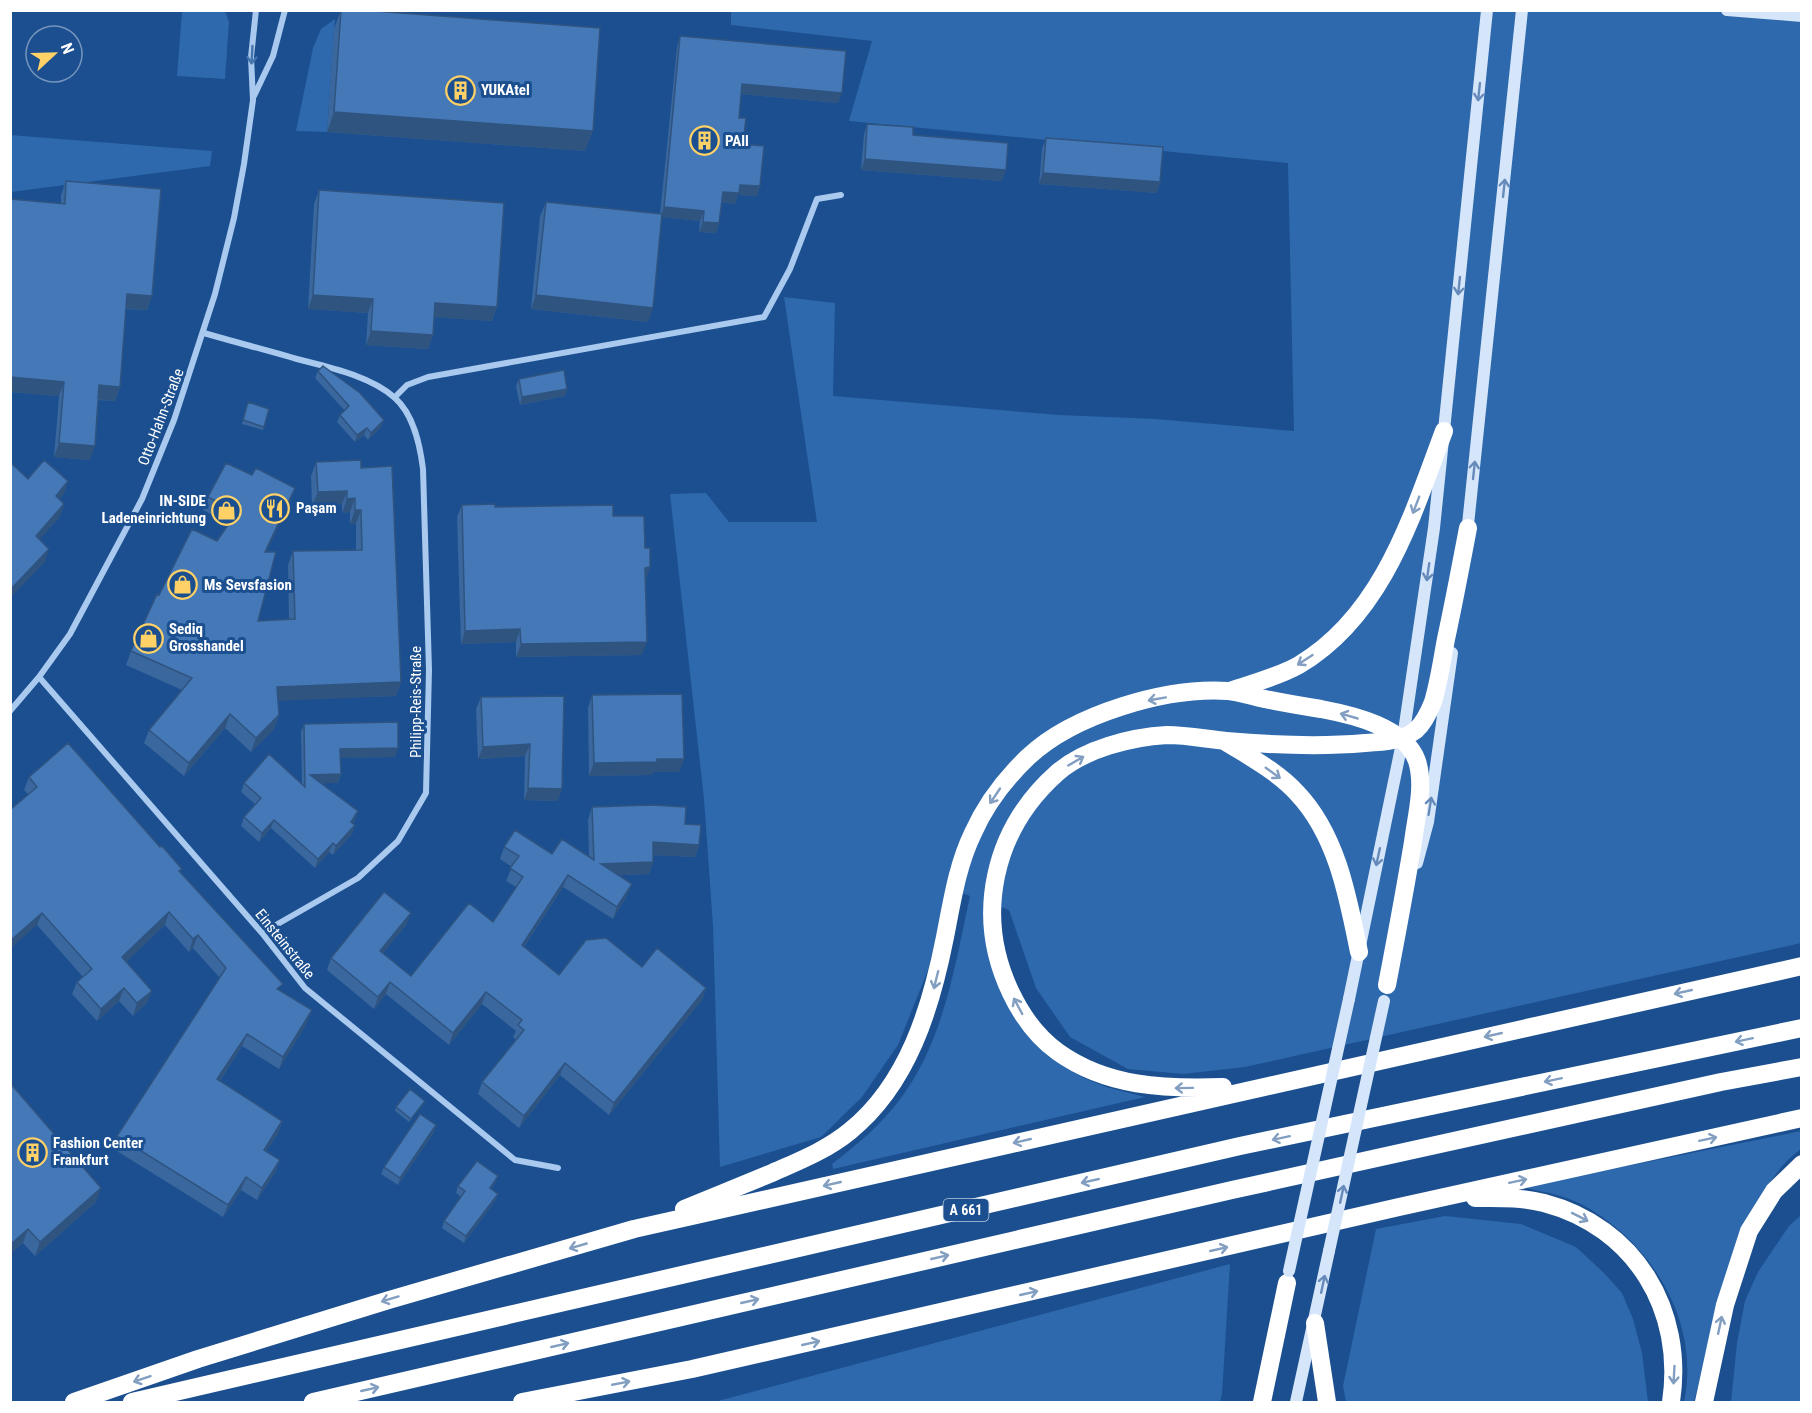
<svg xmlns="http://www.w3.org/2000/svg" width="1812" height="1413" font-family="'Roboto Condensed',sans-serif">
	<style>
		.green { fill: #2e69ad }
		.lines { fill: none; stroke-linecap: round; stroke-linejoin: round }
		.minor { stroke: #a9c9ee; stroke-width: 6 }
		.secondary { stroke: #d6e6fa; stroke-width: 12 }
		.motorway { stroke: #fff; stroke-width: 18 }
		.secondary-bridge { stroke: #d6e6fa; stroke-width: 12 }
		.wall { fill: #3a679d }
		.shaded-wall { fill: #305480 }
		.building { fill: #4478b7; stroke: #305480; stroke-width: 1.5 }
		.oneway { stroke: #4674ac }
		.oneway2 { stroke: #668bba }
		.oneway3 { stroke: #829ec1 }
		.labels { text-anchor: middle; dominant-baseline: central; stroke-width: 6; stroke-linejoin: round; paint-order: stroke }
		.shield { fill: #1b4f8f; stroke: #bbcadd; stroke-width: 1.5 }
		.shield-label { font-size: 14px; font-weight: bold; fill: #fff }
		.poi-label { font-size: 15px; font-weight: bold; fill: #fff; stroke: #1b4f8f; text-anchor: start }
		.street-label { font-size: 15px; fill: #fff; stroke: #1b4f8f }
	</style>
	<rect width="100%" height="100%" fill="#1b4f8f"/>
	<path class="green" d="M182,11H221L226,13L229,22L225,79L177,76Z
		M731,11H1801V943L1245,1067L1183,1074L1128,1069L1070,1037L1036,988L1009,910L985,901L984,932L990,959L1060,1064L1084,1078L1106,1087L1145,1097L833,1169L832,1164C857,1145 882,1124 901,1098C944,1040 955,965 970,896L948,888L928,970L898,1045L862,1097L821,1137L720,1167L713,926L704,799L670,494L706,493L729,522H817L784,297L835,303L833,396L1059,415L1155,419L1294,431L1288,163L849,121L872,41L731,25Z
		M335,19L327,132L296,131L313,48L321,29Z
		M10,135L212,151L210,166L11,192Z
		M1801,1131V1149C1781,1163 1768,1184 1756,1206C1722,1268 1711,1334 1694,1402H1684C1701,1322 1651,1241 1581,1204C1564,1195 1541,1192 1523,1187Z
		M1801,1215V1402H1731L1737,1343L1745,1301L1758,1272L1789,1226Z
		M1445,1216L1521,1224L1576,1247L1604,1273L1622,1293L1633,1319L1642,1353L1648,1402H1346L1343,1386L1376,1229Z
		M1230,1264L1222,1394L1220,1402H714Z"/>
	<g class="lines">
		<path class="minor" d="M254,96L273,56L285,10
			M204,333C235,342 266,350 297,359C328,367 371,376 395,398C414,415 420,445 423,469L429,670L426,793L398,841L358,878L262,933
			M395,397L407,385L428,377L764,317L790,269L817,199L841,195
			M39,677L262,933L305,988L515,1160L558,1168
			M10,711L39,677L70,634L142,499L174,420L215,294L234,218L244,164L253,100L251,57L256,10"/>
		<path class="secondary" d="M1727,10L1802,16
			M1467,534L1522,10
			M1417,863L1428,822L1452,653
			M1349,999L1403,738L1434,528L1487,10
			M1296,1402L1329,1251"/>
		<path class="motorway" d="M1230,691C1253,683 1278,677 1299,665C1383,615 1412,516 1444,431
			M1226,742C1250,757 1278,772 1297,793C1337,835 1348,897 1359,952
			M1223,1087C1164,1089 1107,1087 1058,1052C1037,1037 1022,1016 1011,993C974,916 993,830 1057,773C1084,749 1131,737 1167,735C1187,735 1206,739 1226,741C1272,745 1320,747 1365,743C1383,742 1402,741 1416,730C1424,723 1429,712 1433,702C1439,682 1442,660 1446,639C1454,602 1461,565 1468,528
			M1475,1198C1498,1198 1521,1197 1544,1203C1635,1227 1685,1310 1671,1402
			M684,1209C713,1197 743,1185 772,1173C799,1161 827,1150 850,1131C908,1084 931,1008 945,937C952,902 957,866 973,833C986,804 1005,779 1028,757C1074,714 1166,687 1228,691C1240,692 1253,697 1265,699C1284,703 1302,706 1321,709C1353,715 1405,727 1417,761C1425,786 1416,817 1413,842C1405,890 1396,938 1387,985
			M1315,1323L1327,1402
			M74,1402L198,1359L389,1300L634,1229L1802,966
			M132,1402L1240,1146L1802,1028
			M313,1402L1232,1190L1721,1082L1802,1067
			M522,1402L692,1369L1399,1207L1802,1118
			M1262,1402L1287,1283
			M1704,1402L1725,1305L1749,1231L1774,1191L1802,1164"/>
		<path class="secondary-bridge" d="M1329,1251L1384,1001
			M1289,1271L1349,999"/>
	</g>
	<path class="wall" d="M341,10L585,151L327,132L334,29Z
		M680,36L838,103L741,94L739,118L743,144L760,186L757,196L738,195L735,204L722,202L719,223L716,233L699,232L700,221L662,217L648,322L531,309L540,216L546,202L660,214L677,47Z
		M867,124L913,135L1002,181L861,170L864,134Z
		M1046,138L1160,182L1157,193L1039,184L1042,149Z
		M66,181L152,296L147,310L126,309L120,387L115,401L98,400L90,460L54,457L59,396L10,392V199L61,203V195Z
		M319,190L497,307L492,321L434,317L433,335L428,349L366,345L368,313L308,309L314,204Z
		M318,371L384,420L381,427L368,440L364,435L355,442L337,422L340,415L345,411L315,378Z
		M519,379L567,389L565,396L520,405L516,386Z
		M248,402L269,409L263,430L242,424Z
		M316,462L361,468L401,682L396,696L278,700L279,715L274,729L251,752L225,728L184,776L144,743L149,730L182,690L126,665L131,651L159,595L217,541L229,524L203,510L208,497L252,475L295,488L290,501L266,552L258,621L289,620L288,565L293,551L356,550V524H350V512L342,513V504L312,506L311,476Z
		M462,505L613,516L645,548L650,567L645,580L642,655L516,657V642L461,644L457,517Z
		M592,695L684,759L679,772H653L652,775L589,776L588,708Z
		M564,696L558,801L524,800L525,756L478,759L476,709L481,697Z
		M304,724L395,757L340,758L341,774L338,783H321L355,820L352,823L355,825L352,834L333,855L329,852L315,868L271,828L259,842L241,826L244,817L256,805L241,792L244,783L302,784L301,732Z
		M29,777L181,873L307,1023L279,1069L242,1046L220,1081L282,1121L278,1134L266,1151L280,1160L275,1173L257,1200L241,1190L223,1217L112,1148L117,1136L220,978L193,948L189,952L165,925L126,961L147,1003L133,1016L119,1001L97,1021L72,994L77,982L83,977L37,925L28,794L24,790Z
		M592,807L685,824L699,845L695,857L653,855V862L649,874L618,875L627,896L613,919L563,887L524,947L559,975L642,967L706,988L702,1000L609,1115L560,1075L519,1128L478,1094L482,1082L516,1040L513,1037L516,1031L482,1004L449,1045L386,994L374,1009L327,970L331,958L411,913L406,925L383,953L411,976L493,922L516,887L506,881L512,867L500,859L504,847L552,854L589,856L588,820Z
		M10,1083L96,1202L35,1256L23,1243L10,1254Z
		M425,1101L423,1104L409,1122L395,1111L396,1107Z
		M436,1125L434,1132L398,1185L381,1174L384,1167Z
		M498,1176L495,1183L491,1189L498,1194L495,1201L464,1243L442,1228L444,1221L461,1197L456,1193L458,1186Z"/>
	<path class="shaded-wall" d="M742,84L842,93L838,103L739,94Z
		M334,112L593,131L585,151L327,132Z
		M865,159L1006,170L1002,181L861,170Z
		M1043,173L1160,182L1157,193L1039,184Z
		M740,185L760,186L757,196L738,195L735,204L719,202L723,192Z
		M664,207L704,211L700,221L660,217Z
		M703,222L719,223L716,233L699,232Z
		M127,294L152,296L147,310L122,308Z
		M313,295L373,299L368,313L308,309Z
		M536,295L653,308L648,322L531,309Z
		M435,303L497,307L492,321L430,317Z
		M371,331L433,335L428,349L366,345Z
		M10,377L64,382L59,396L10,392Z
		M99,385L120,387L115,401L94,399Z
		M567,389L565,396L520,405L522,397Z
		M384,420L381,427L368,440L371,433Z
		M367,428L364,435L355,442L357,435Z
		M59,443L95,446L90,460L54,457Z
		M68,481L64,494L51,509L56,496Z
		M295,488L290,501L260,566L265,552Z
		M347,491L342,504L312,506L318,492Z
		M355,498L350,512L342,513L347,499Z
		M64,504L60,517L31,549L36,536Z
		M355,510H361L356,524H350Z
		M49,549L45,562L10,598V590Z
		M650,567L646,580H640L645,568Z
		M520,629L516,642L461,644L465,631Z
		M647,642L642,655L516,657L521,644Z
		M401,682L396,696L272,701L277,687Z
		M230,714L225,728L184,776L189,763Z
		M279,715L274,729L251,752L256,738Z
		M530,744L525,756L478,759L483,747Z
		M398,748L395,757L337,758L340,749Z
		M657,759H684L679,772H653L652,775L589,776L594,763Z
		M341,774L338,783L307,784L310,775Z
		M528,788L562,789L558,801L524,800Z
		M358,811L355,820L347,831L351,822Z
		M274,820L271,828L259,842L262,833Z
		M355,825L352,834L333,855L336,846Z
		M653,842L699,845L695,857L649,855Z
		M333,843L329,852L315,868L318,859Z
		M653,862L649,874L596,876L601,864Z
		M568,875L563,887L517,957L522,945Z
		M632,884L627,896L613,919L617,907Z
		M169,912L165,925L118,970L122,957Z
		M42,913L37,925L10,949V941Z
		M411,913L406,925L375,963L380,951Z
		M198,935L193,948L189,952L193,939Z
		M390,982L386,994L374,1009L378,997Z
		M124,988L119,1001L97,1021L101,1009Z
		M706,988L702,1000L609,1115L614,1103Z
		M152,991L147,1003L133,1016L137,1003Z
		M486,992L482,1004L449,1045L453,1033Z
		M312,1010L307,1023L279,1069L283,1057Z
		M247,1034L242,1046L213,1092L217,1079Z
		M565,1063L560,1075L519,1128L524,1116Z
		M282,1121L278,1134L259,1162L264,1150Z
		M436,1125L434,1132L398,1185L400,1178Z
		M280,1160L275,1173L257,1200L262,1188Z
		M498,1176L495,1183L487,1195L490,1188Z
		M246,1177L241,1190L223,1217L228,1205Z
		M101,1188L96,1202L35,1256L40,1242Z
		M498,1194L495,1201L464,1243L466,1236Z
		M28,1229L23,1243L10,1254V1245Z"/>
	<path class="building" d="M341,10H361L600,28L593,131L334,112Z
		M680,36L846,51L842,93L742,84L739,118H746L743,144L764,146L760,186L740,185L739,193L723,192L719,223L703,222L704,211L664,207Z
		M867,124L913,127V135L1008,143L1006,170L865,159Z
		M1046,138L1163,147L1160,182L1043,173Z
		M66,181L161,189L152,296L127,294L120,387L99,385L95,446L59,443L64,382L10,377V199L65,204Z
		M319,190L504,203L497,307L435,303L433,335L371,331L373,299L313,295Z
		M546,202L662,214L653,308L536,295Z
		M323,366L360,393L384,420L371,433L367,428L357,435L340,415L349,406L318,371Z
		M564,370L567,389L522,397L519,379Z
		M248,402L269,409L264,427L243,420Z
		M44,460L68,481L56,496L64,504L36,536L49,549L10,590V462L28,479Z
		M361,460V468L392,466L401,682L277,687L279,715L256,738L230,714L189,763L149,730L192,678L131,651L157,594L159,595L192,529L217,541L237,512L208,497L226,463L252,475L256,468L295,488L265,552H276L258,621L295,619L293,551L362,550L361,510H355V498L347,499V491L318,492L316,462Z
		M495,504V507L613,505V516H644L645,548H650V567L645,568L647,642L521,644L520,629L465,631L462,505Z
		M682,694L684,759H657V762L594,763L592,695Z
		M564,696L562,789L528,788L530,744L483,747L481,697Z
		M398,722V748L340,749L341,774L310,775L358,811L351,822L355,825L336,846L333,843L318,859L274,820L262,833L244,817L261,798L244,783L269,754L305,787L304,724Z
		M68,743L160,847L162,846L182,869L179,871L283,984L277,989L312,1010L283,1057L247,1034L217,1079L282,1121L264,1150L280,1160L262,1188L246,1177L228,1205L117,1136L226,968L198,935L193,939L169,912L122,957L152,991L137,1003L124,988L101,1009L77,982L92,969L42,913L10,941V810L37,787L29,777Z
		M651,805L686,807L685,824L701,825L699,845L653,842V862L601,864L632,884L617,907L568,875L522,945L559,975L586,940L606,938L642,967L657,948L706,988L614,1103L565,1063L524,1116L482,1082L524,1030L518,1025L522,1020L486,992L453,1033L390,982L378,997L331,958L384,892L411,913L380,951L411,976L469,903L493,922L523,877L510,868L519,856L504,847L515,830L552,854L562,839L594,860L592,807Z
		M10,1083L101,1188L40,1242L28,1229L10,1245Z
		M410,1089L425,1101L411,1119L396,1107Z
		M420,1114L436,1125L400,1178L384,1167Z
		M477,1161L498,1176L490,1188L498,1194L466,1236L444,1221L465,1191L458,1186Z"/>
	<defs><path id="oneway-shaft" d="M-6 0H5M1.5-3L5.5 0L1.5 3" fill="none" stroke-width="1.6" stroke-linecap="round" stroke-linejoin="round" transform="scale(1.5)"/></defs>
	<use class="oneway" href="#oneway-shaft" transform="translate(252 55) rotate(93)"/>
	<g class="oneway2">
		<use href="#oneway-shaft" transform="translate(1479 92) rotate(96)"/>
		<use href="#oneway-shaft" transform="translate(1504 188) rotate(-84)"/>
		<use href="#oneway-shaft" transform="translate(1459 286) rotate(96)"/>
		<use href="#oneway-shaft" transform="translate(1474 470) rotate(-84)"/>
		<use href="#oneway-shaft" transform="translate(1428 572) rotate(98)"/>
		<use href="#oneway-shaft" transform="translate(1430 806) rotate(-81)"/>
		<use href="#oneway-shaft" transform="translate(1378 857) rotate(102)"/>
		<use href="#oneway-shaft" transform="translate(1342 1194) rotate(-78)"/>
		<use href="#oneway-shaft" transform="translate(1323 1284) rotate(-78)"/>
	</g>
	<g class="oneway3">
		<use href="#oneway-shaft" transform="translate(1416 505) rotate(111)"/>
		<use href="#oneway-shaft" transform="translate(1305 660) rotate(147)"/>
		<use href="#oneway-shaft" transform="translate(1157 699) rotate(170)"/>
		<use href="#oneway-shaft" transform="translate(1349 716) rotate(-164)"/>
		<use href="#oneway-shaft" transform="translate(1076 761) rotate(-30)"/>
		<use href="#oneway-shaft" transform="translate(1273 773) rotate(36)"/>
		<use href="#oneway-shaft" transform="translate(995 796) rotate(124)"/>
		<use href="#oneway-shaft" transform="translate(936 980) rotate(104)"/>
		<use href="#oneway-shaft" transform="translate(1683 992) rotate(167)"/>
		<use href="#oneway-shaft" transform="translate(1018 1006) rotate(-118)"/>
		<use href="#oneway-shaft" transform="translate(1493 1035) rotate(167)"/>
		<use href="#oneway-shaft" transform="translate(1744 1040) rotate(168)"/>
		<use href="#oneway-shaft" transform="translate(1553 1080) rotate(168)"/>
		<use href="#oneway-shaft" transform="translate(1184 1088) rotate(179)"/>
		<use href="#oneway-shaft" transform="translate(1281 1138) rotate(168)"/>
		<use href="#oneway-shaft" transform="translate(1708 1139) rotate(-12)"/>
		<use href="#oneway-shaft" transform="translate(1022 1141) rotate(167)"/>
		<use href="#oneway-shaft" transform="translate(1090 1181) rotate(167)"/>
		<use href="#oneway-shaft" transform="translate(1518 1181) rotate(-12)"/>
		<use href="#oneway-shaft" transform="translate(832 1184) rotate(167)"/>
		<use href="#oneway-shaft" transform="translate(1580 1217) rotate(27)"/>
		<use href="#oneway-shaft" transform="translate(578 1246) rotate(164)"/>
		<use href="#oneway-shaft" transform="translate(1219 1249) rotate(-13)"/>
		<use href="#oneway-shaft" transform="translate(940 1257) rotate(-13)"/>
		<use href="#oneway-shaft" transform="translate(1029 1293) rotate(-13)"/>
		<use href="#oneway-shaft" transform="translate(390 1299) rotate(163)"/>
		<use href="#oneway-shaft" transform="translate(750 1301) rotate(-13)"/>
		<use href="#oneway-shaft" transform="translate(1720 1325) rotate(-78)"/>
		<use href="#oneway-shaft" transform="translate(811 1343) rotate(-13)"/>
		<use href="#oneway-shaft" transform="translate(560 1345) rotate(-13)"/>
		<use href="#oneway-shaft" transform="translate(1674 1375) rotate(93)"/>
		<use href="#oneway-shaft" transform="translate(142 1379) rotate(161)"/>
		<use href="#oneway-shaft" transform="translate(621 1383) rotate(-11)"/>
		<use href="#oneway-shaft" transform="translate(370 1389) rotate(-13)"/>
	</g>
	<defs>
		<symbol id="building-ring" viewBox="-11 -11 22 22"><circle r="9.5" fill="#1b4f8f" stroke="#ffd166" stroke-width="1.5"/><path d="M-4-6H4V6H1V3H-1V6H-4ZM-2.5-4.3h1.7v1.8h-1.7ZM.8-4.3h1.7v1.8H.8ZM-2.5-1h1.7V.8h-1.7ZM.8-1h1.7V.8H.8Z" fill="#ffd166"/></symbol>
		<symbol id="restaurant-ring" viewBox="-11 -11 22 22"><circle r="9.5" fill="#1b4f8f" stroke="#ffd166" stroke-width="1.5"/><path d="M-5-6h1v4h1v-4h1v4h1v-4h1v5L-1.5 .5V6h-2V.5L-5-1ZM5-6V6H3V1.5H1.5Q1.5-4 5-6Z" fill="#ffd166"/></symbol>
		<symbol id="shop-ring" viewBox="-11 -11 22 22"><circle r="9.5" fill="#1b4f8f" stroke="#ffd166" stroke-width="1.5"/><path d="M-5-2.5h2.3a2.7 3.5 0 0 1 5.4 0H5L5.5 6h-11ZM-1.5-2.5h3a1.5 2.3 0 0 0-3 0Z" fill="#ffd166"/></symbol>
	</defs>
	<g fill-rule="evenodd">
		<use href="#building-ring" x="444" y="74" width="33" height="33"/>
		<use href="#building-ring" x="688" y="124" width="33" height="33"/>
		<use href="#restaurant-ring" x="258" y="492" width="33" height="33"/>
		<use href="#shop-ring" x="210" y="494" width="33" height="33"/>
		<use href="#shop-ring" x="166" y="568" width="33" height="33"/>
		<use href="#shop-ring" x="132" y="622" width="33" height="33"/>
		<use href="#building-ring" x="16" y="1136" width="33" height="33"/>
	</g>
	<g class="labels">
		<rect class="shield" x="943.5" y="1199" width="45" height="22" rx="4.5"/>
		<g class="shield-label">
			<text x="966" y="1210">A 661</text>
		</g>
		<g class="poi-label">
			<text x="481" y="90">YUKAtel</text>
			<text x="725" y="141">PAll</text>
			<text x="206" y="501" text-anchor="end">IN-SIDE<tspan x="206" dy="17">Ladeneinrichtung</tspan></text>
			<text x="296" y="508">Paşam</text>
			<text x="204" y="585">Ms Sevsfasion</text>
			<text x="169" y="629">Sediq<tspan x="169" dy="17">Grosshandel</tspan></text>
			<text x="53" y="1143">Fashion Center<tspan x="53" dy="17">Frankfurt</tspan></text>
		</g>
		<g class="street-label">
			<text transform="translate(161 417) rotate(-69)">Otto-Hahn-Straße</text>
			<text transform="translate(416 702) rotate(-90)">Philipp-Reis-Straße</text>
			<text transform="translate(285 944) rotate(51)">Einsteinstraße</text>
		</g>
	</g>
	<rect width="1812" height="1413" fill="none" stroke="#ffffff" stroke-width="24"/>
	<g transform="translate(54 54) rotate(68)"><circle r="28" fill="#1b4f8f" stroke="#7695bc" stroke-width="1.5"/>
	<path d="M0-4.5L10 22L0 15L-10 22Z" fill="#ffd166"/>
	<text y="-9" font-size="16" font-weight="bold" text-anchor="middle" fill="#ffffff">N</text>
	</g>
</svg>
